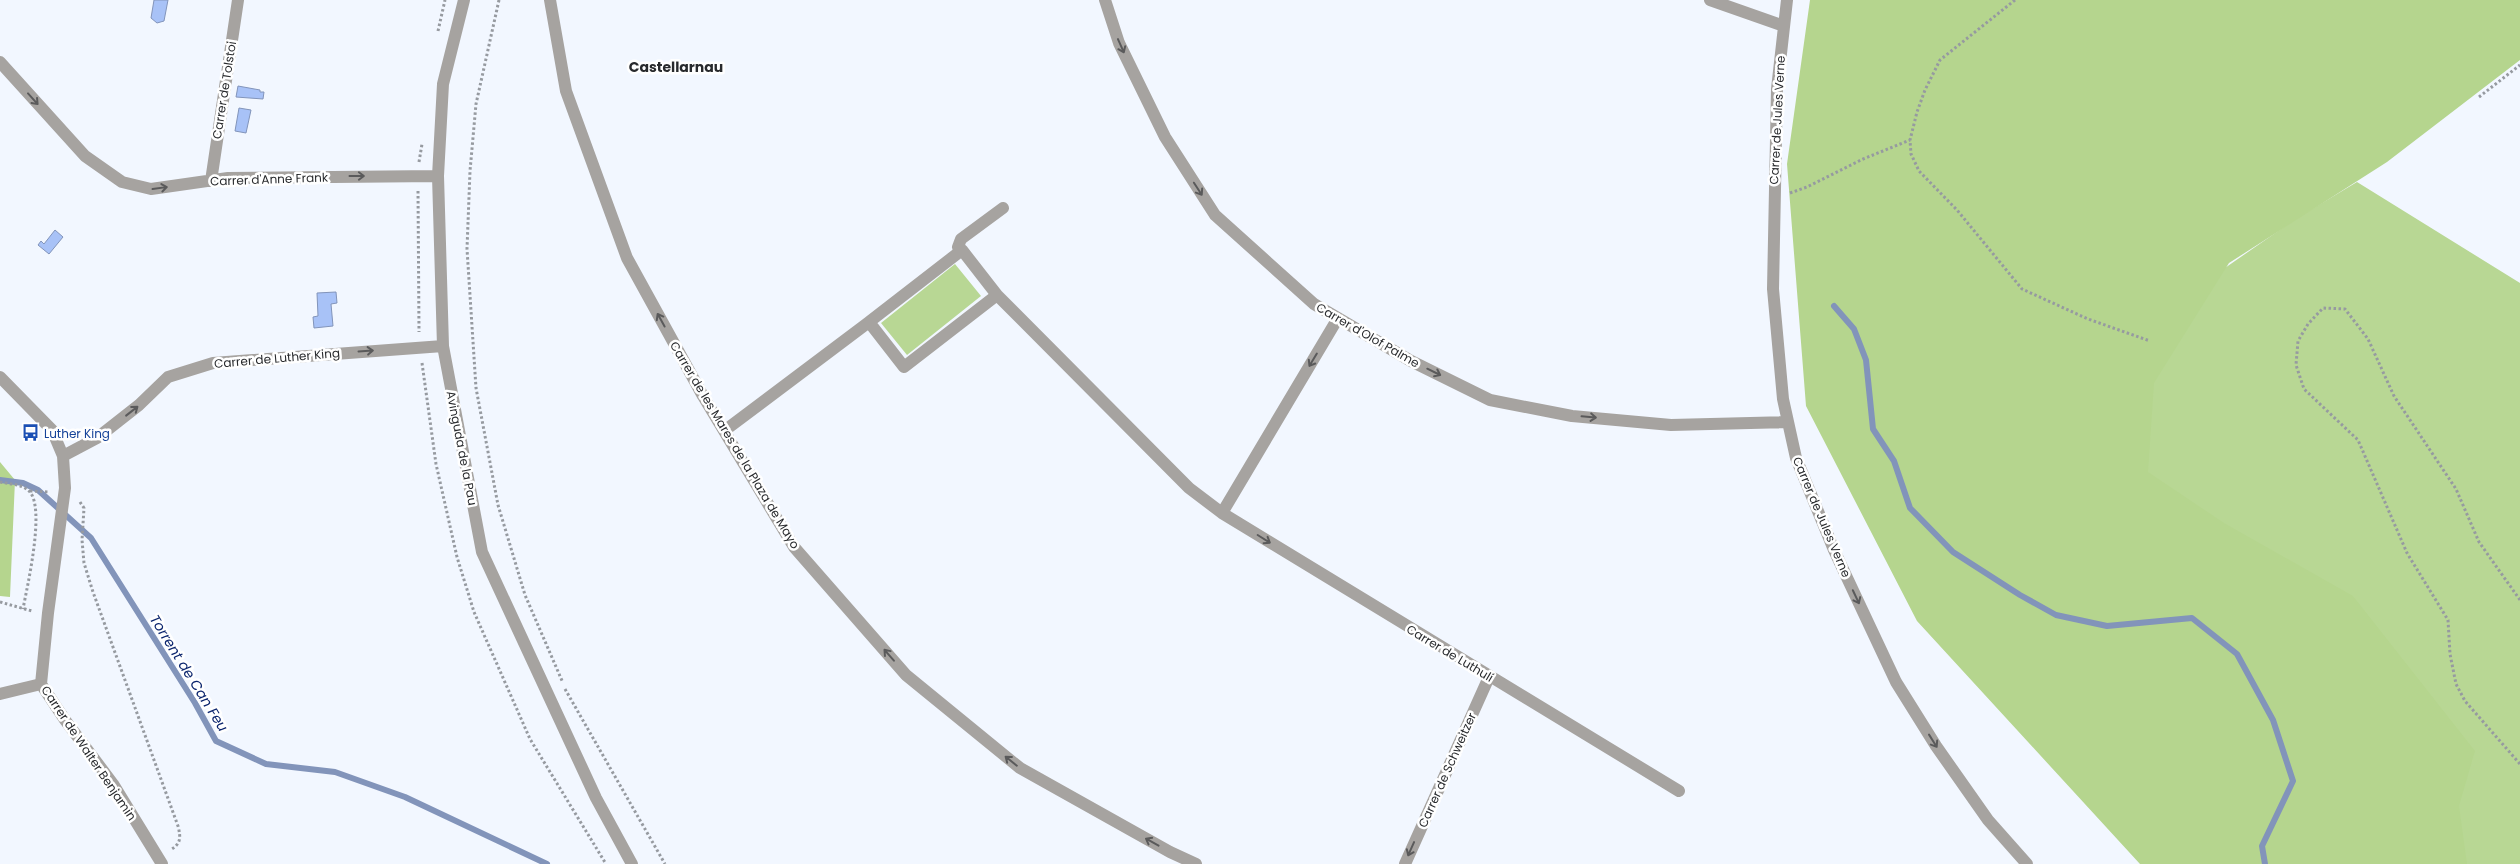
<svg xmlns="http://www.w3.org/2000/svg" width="2520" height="864" font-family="Poppins,sans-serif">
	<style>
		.green { fill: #b8d794 }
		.forest { fill: #b5d58e }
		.water { fill: #a8c2f7; stroke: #8294ba }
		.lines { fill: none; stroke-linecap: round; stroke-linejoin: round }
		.stream { stroke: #8294ba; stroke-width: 6 }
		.path { stroke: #969aa0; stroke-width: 3; stroke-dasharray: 2.5 2.5; stroke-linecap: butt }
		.minor { stroke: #a6a3a0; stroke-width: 12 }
		.oneway { stroke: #5a5a5b }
		.labels { text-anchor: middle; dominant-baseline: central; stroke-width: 5; stroke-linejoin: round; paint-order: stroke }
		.street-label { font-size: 12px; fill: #282a2d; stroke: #fff }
		.transit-label { font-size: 12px; fill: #164399; stroke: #fff; text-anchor: start }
		.neighbourhood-label { font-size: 14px; font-weight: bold; fill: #282a2d; stroke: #fff }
		.water-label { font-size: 14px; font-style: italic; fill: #0a246d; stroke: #fff }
	</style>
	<rect width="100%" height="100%" fill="#f2f7ff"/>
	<path class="green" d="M2357,182L2520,283V864H2456L2129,464L2130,424L2199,286L2294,220Z
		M955,264L981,296L907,355L881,323Z"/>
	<path class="forest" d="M1810,0H2520V60L2387,162L2229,263L2154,383L2148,472L2224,523L2353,596L2475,751L2459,806L2467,864H2140L1917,621L1806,406L1787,164Z
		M0,462L15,480L10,597L0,596Z"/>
	<path class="water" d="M154,0H168L164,21L157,23L151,18Z
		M238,86L260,90V92H264L263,99L236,97Z
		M239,108L251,110L246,133L235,131Z
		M55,230L63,237L49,254L38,245L41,241L44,244Z
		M336,292L337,303L331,304L333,326L314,328L313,317L318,316L317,293Z"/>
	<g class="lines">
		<path class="stream" d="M1834,306L1854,329L1866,360L1873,429L1894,461L1910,508L1953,552L2020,595L2056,615L2107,626L2192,618L2237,654L2273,720L2293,781L2262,846L2265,864
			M0,480L23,483L38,490L91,538L195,703L216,741L266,764L335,772L405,797L547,864"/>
		<path class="path" d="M499,0L476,104L470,171L467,249L476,388L498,505L525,595L563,683
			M2015,0L1940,60L1925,90L1917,112L1910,140L1911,154L1919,171L1957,210L2022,289L2088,319L2150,341
			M438,31L445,0
			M2479,97L2520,65
			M419,162L422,144
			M418,191L419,332
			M1790,193L1807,187L1863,159L1910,140
			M422,363L436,464L457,557L474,612L530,739L606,864
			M0,482C9,484 22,484 29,491C46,507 27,587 23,609
			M30,491L50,492
			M80,502L84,508L82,540L84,563L93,592L178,826C181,838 181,844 170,850
			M2520,600L2479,542L2456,489L2394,396L2368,339L2345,309L2323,308L2308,324L2298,341L2296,365L2304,389L2358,440L2407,553L2448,620L2450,654L2456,684L2465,701L2520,764
			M0,602L32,611
			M565,689L665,864"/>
		<path class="minor" d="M464,0L443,84L438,176L443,346L482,552L596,798L632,864
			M550,0L566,91L627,258L703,396L794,547L906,675L1020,768L1170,852L1196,864
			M1105,0L1119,43L1165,137L1215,215L1314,304L1411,361L1490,400L1572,416L1671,425L1788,422
			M1710,0L1784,26
			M1787,0L1777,89L1773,289L1783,399L1796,458L1834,550L1896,682L1936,746L1988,820L2027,864
			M0,62L85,156L122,182L151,189L228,178L438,176
			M211,181L238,0
			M962,250L958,247L961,239L1003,208
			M997,295L904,367L869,322L962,250L997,295L1189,488L1222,513L1679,791
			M0,377L52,430L63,456L65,488L48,613L41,684L65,720L113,784L162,864
			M724,431L869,322
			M63,456L97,438L139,405L168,377L213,363L443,346
			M1222,513L1338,318
			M0,694L41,684
			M1405,864L1489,677"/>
	</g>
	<defs><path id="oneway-shaft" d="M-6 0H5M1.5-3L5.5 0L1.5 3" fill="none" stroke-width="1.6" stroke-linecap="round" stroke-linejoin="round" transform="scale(1.25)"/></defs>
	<g class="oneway">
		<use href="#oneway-shaft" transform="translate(1121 46) rotate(66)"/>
		<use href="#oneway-shaft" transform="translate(33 99) rotate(48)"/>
		<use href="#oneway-shaft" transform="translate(357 176)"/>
		<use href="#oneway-shaft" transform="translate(160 188) rotate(-8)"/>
		<use href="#oneway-shaft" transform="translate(1198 189) rotate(57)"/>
		<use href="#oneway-shaft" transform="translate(661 320) rotate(-119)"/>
		<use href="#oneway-shaft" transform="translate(366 351) rotate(-4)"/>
		<use href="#oneway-shaft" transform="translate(1313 360) rotate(121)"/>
		<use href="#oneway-shaft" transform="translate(1434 372) rotate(26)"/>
		<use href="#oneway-shaft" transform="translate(132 411) rotate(-38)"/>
		<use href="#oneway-shaft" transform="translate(1589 417) rotate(5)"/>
		<use href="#oneway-shaft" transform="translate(1264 539) rotate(32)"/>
		<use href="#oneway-shaft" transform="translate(1856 597) rotate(65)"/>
		<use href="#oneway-shaft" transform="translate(889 655) rotate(-131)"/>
		<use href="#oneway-shaft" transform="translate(1933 741) rotate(58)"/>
		<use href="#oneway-shaft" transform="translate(1011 761) rotate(-141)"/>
		<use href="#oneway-shaft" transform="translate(1152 842) rotate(-151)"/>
		<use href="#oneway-shaft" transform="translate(1411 849) rotate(114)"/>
	</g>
	<defs>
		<symbol id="bus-bare" viewBox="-9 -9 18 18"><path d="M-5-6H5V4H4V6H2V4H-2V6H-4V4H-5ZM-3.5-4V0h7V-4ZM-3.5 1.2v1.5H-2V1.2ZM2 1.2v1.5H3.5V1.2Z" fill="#1a4fb4" stroke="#fff" stroke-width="2.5" paint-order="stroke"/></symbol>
	</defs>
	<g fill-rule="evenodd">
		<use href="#bus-bare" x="18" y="420" width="25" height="25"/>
	</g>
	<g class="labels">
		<g class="street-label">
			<text transform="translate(224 90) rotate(-81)">Carrer de Tolstoi</text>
			<text transform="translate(1777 120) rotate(-87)">Carrer de Jules Verne</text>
			<text transform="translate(269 179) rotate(-2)">Carrer d'Anne Frank</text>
			<text transform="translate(1368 335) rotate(30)">Carrer d'Olof Palme</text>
			<text transform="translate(277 358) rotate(-5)">Carrer de Luther King</text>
			<text transform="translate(735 445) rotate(59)">Carrer de les Mares de la Plaza de Mayo</text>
			<text transform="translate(462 448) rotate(79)">Avinguda de la Pau</text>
			<text transform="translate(1822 517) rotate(67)">Carrer de Jules Verne</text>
			<text transform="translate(1450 653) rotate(31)">Carrer de Luthuli</text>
			<text transform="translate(89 753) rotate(56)">Carrer de Walter Benjamin</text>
			<text transform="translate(1447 770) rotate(-66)">Carrer de Schweitzer</text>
		</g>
		<g class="transit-label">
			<text x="44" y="433">Luther King</text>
		</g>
		<g class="neighbourhood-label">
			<text x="676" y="67">Castellarnau</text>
		</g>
		<g class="water-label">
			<text transform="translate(189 673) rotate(58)">Torrent de Can Feu</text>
		</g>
	</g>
</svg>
